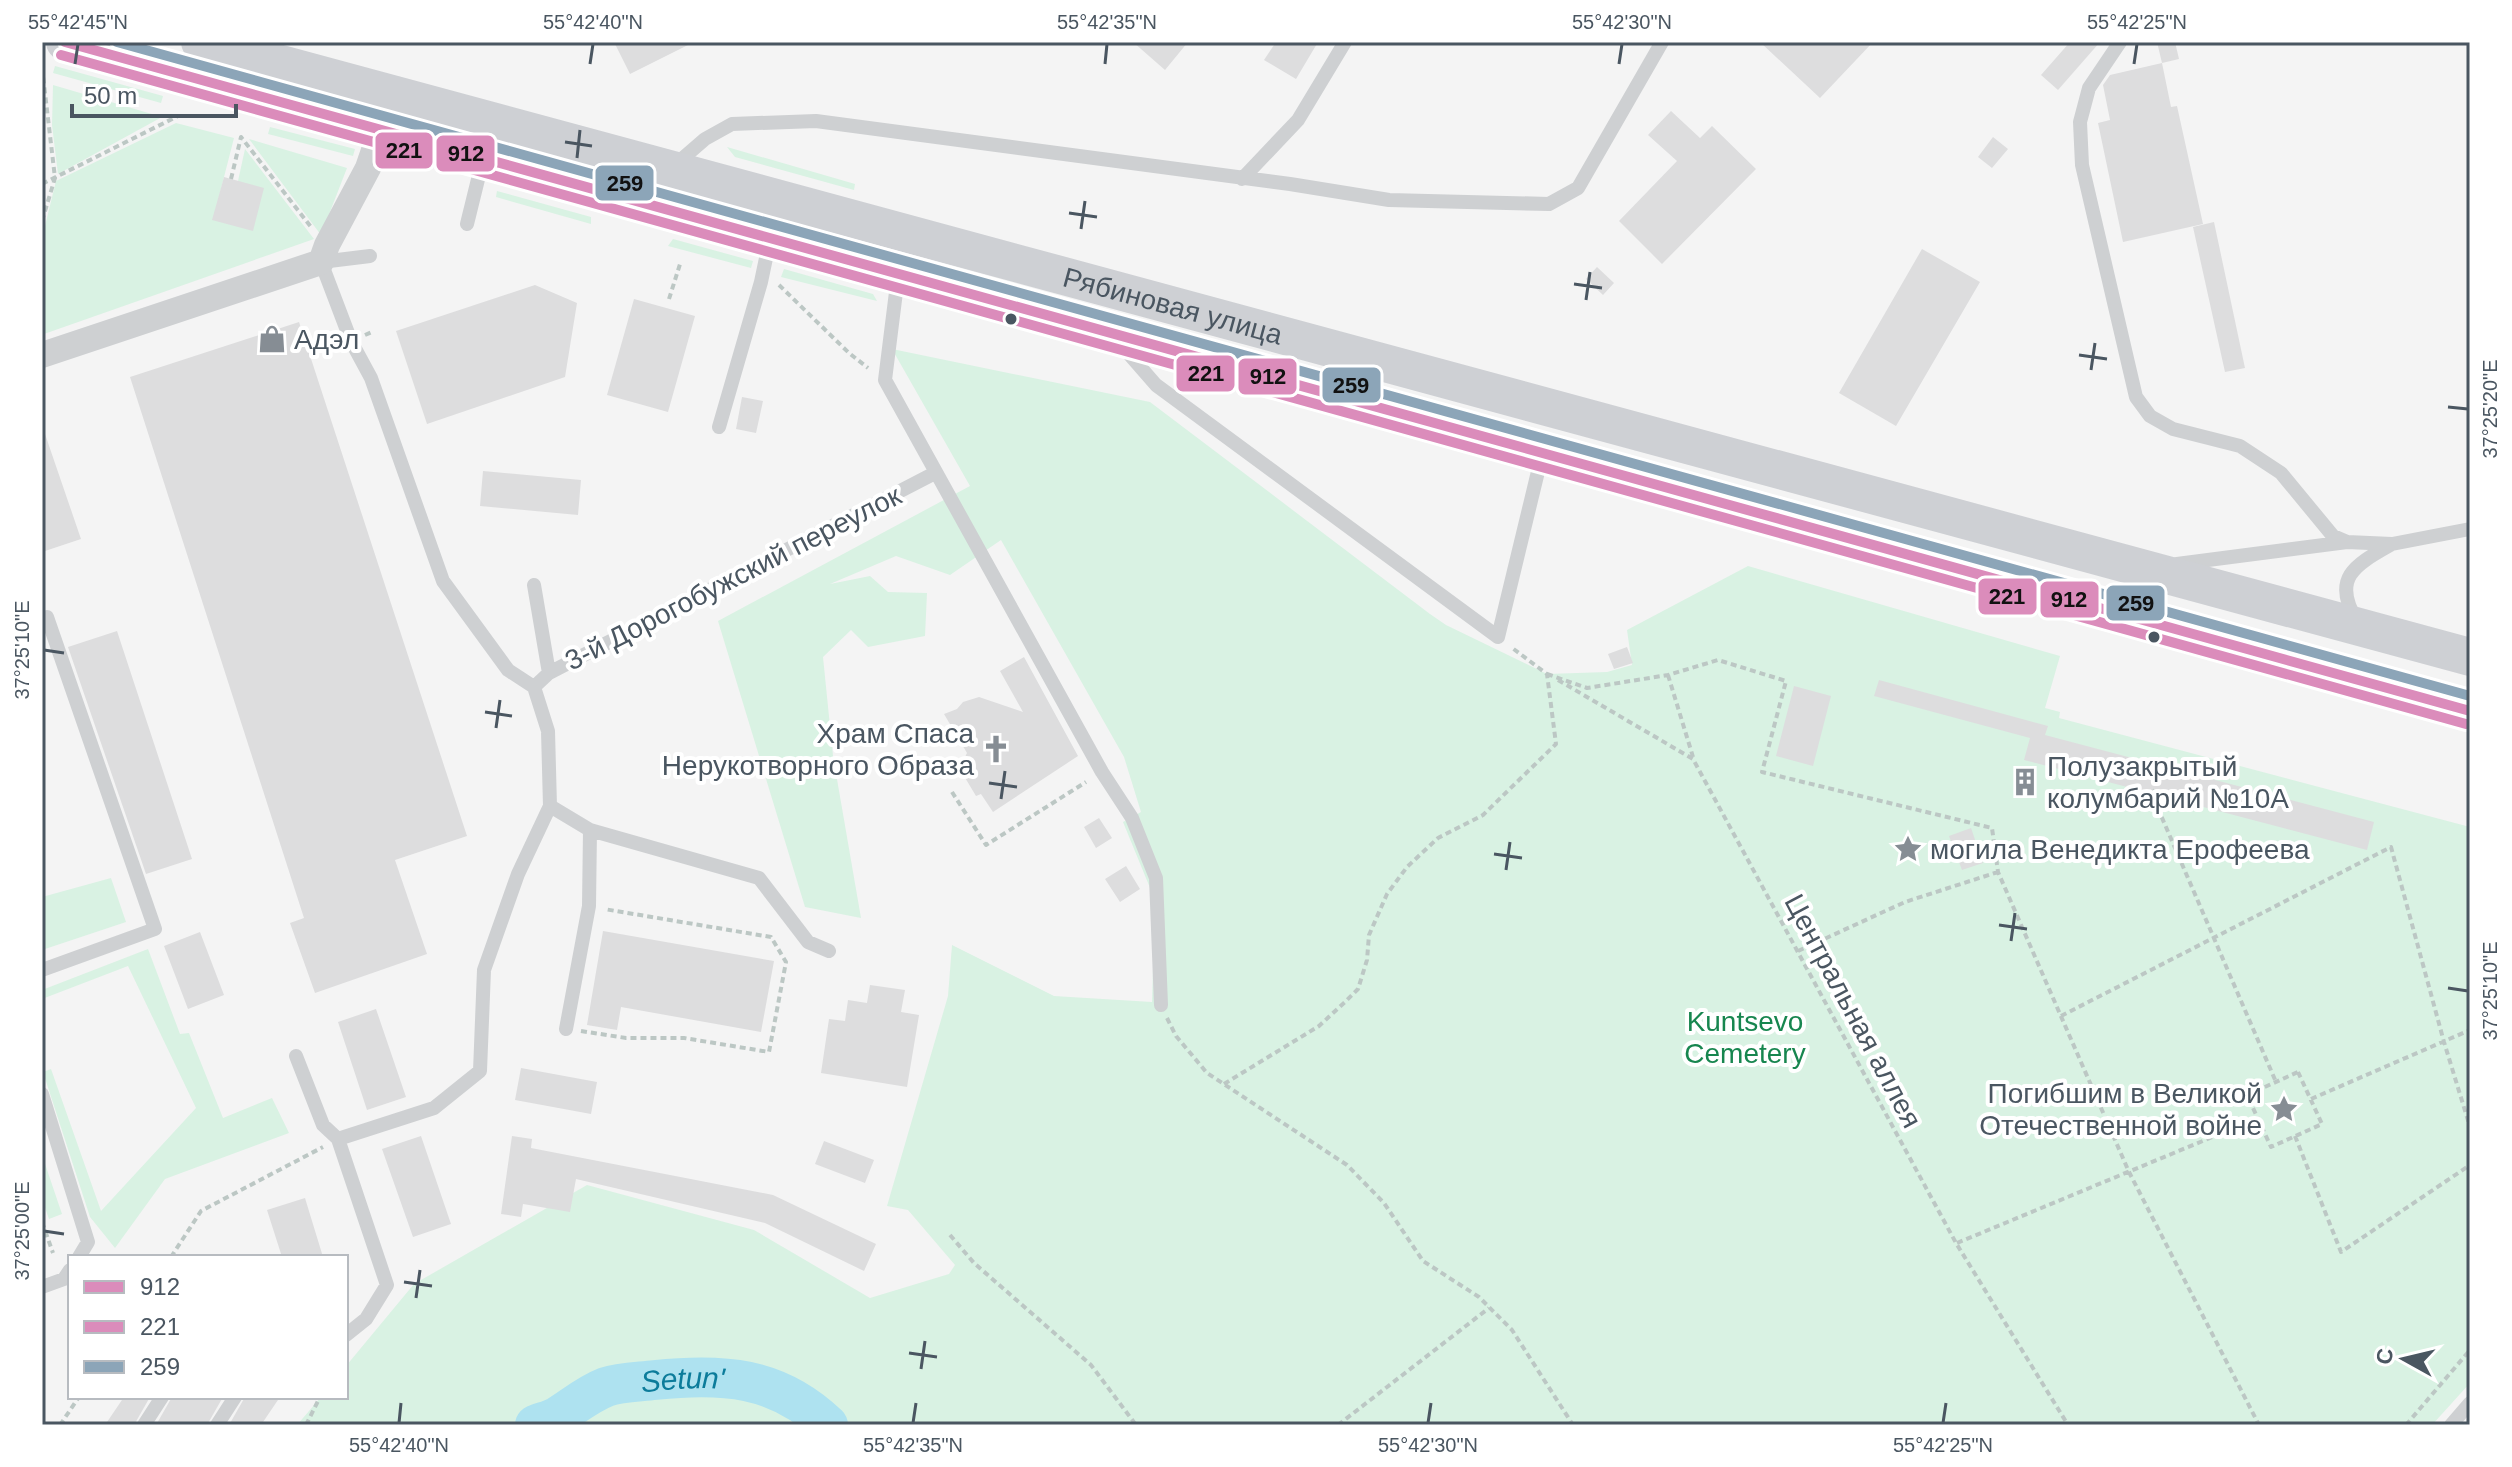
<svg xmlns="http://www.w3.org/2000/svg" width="2512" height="1467" font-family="Helvetica,sans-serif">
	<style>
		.green { fill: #d9f2e3 }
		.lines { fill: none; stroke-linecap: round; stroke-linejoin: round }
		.river { stroke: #aee2f0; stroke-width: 40 }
		.building { fill: #ddddde }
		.path { stroke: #bcc7c4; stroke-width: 4; stroke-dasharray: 6 4; stroke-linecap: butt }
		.lane { stroke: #ced0d2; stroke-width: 14 }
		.street { stroke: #ced0d2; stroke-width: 26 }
		.secondary { stroke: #ced0d4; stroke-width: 38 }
		.bus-1-casing { stroke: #fff; stroke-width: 16 }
		.bus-2-casing { stroke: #fff; stroke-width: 16 }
		.bus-3-casing { stroke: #fff; stroke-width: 16 }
		.bus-1 { stroke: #db8cbb; stroke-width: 10 }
		.bus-2 { stroke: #db8cbb; stroke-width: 10 }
		.bus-3 { stroke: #8ca5b8; stroke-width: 10 }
		.ticks { fill: none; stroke: #4a5661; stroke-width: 3 }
		.bus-dot { fill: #4a5661; stroke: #fff; stroke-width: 3 }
		.labels { text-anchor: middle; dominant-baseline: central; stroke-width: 8; stroke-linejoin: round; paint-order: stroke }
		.street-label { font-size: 28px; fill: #4a5661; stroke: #fff }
		.poi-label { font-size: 28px; fill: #4a5661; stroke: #fff; text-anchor: start }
		.park-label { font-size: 28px; fill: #17864f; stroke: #fff }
		.water-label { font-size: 30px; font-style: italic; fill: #0c7c9b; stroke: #fff }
		.line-badge { stroke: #fff; stroke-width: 3 }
		.pale-badge-label { font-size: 22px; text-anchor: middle; font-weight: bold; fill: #111 }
		.neatline { fill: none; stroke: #4a5661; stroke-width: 3 }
		.ticks-label { font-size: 20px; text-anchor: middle; fill: #4a5661 }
	</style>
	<rect width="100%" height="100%" fill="#f4f4f4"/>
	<path class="green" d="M55,66L163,96L161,103L53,73Z
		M53,85L162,117L58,174L52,125Z
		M176,123L234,138L213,220L238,181L245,149L314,239L44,334L42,325V238L56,181Z
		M270,127L355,149L353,156L268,134Z
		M249,139L347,168L321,235Z
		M727,147L855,184L854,190L735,157Z
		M497,191L591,217V224L496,197Z
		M673,239L753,261L751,268L668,246Z
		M784,269L873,294L877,301L781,277Z
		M892,349L1150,402L1430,614L1446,625L1547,674L1607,672L1632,665L1627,630L1748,566L2060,656L2045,708L2060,712L2059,718L2470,827V1383L2432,1425H297L321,1397H346V1366L414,1284L587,1185L754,1230L870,1298L949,1274L955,1265L908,1210L887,1206L948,996L952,945L1054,996L1152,1002L1155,900L1123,822L1141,812L1124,757L1001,540L950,575L896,556L830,584L870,576L888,592L927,593L925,636L868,647L851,630L823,657L833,756L861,918L805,907L718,621L970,486Z
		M111,878L126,922L42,950V897Z
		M148,949L180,1034L189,1033L223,1118L272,1098L289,1133L165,1179L115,1248L90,1217L43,1072L51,1069L101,1211L196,1108L128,966L42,999V990Z
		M42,1155L62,1214L49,1219L42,1199Z"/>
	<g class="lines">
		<path class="river" id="s1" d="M535,1425C542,1422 551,1420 558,1416C574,1406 588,1394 606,1387C621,1382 639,1382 655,1380C722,1373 777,1376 828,1425"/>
	</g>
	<path class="building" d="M614,42H694L630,74Z
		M1133,42H1188L1165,70Z
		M1276,42H1318L1296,79L1264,60Z
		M1760,42H1873L1820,98Z
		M2070,42H2100L2058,90L2041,75Z
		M2157,42H2175L2179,59L2162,63Z
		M2162,63L2171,107L2177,106L2203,224L2123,242L2098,123L2110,120L2103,85L2110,75Z
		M1671,111L1700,138L1712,126L1756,169L1662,264L1619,221L1677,161L1648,135Z
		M1993,137L2008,149L1992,168L1978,157Z
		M224,177L264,188L253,231L212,220Z
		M2214,222L2245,368L2225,372L2193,227Z
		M1922,249L1980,282L1896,426L1839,393Z
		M1597,267L1614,283L1603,295L1586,279Z
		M535,285L577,303L565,377L427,424L396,331Z
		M634,299L695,316L668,412L607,395Z
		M299,322L467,836L395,860L427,954L315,993L290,923L304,918L130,377Z
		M742,397L763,401L756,433L736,429Z
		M42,434H45L81,539L45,551L42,541Z
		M483,471L581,480L578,515L480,506Z
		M117,631L192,859L146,874L68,647Z
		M1627,647L1633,663L1614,669L1608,654Z
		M1024,657L1078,756L993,812L981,794L976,796L961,771L960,767L967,753L944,714L957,709L963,702L979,697L1023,712L1000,671Z
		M1879,680L2048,726L2045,735L2374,822L2367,850L2024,760L2030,738L1874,696Z
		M1794,686L1831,696L1813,766L1776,756Z
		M1099,818L1112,838L1096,848L1084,827Z
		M1971,828L1983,863L1962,870L1949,836Z
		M1126,866L1140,889L1120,902L1105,879Z
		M603,931L774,961L761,1032L621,1007L617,1030L587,1025Z
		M200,932L224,995L188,1009L164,946Z
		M870,985L905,990L901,1012L919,1015L907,1087L821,1073L829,1019L845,1021L848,1000L867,1003Z
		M376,1009L406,1097L367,1110L338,1022Z
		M521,1068L597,1082L591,1114L515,1100Z
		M421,1136L451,1224L413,1237L382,1149Z
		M512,1136L532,1139L531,1148L773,1195L876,1244L864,1271L765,1223L576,1179L570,1212L523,1204L521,1217L501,1214Z
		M824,1141L874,1160L865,1183L815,1164Z
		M305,1198L323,1257H282L267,1210Z
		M124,1397H150L134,1425H105Z
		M172,1397H223L207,1425H156Z
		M245,1397H280L261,1425H229Z"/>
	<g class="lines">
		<path class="path" d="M231,179L241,137L311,227
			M42,184L178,116
			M42,221L55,178L43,76
			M779,285L849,353L868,368
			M669,299L681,261
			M365,335L374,331
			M1547,674L1587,688L1668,675L1718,660L1786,681L1762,772L1992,828L1998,872L2129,1172L2259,1425
			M1668,675L1693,757
			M1558,680L1693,759L1956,1243L2068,1425
			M2162,760L2153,797L2276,1082
			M952,792L986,845L1086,782
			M1798,951L1905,902L1998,872
			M2061,1016L2391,847L2444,1042L2470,1127
			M1167,1018L1176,1036L1207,1073L1347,1165L1384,1203L1423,1261L1479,1297L1512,1330L1573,1425
			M581,1031L626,1038H684L769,1052L786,962L771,937L604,909
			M2298,1072L2322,1124L2271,1147L2247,1095Z
			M1224,1084L1319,1026L1345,1002L1358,989L1367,960L1369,935L1387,894L1407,867L1438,838L1483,815L1556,744L1547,674L1511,647
			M2311,1099L2470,1030
			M2295,1136L2341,1252L2470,1165
			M42,1222L53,1253
			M950,1235L974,1263L1091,1365L1136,1425
			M1957,1243L2258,1118
			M171,1257L201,1211L323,1147
			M60,1425L79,1397
			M306,1425L320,1397
			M1338,1425L1489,1308
			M2406,1425L2470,1350"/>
		<path class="lane" d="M2120,42L2089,88L2080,122L2082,165L2136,397L2150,416L2173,429L2240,446L2281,473L2333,536L2347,542
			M675,165L705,139L732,124L816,121L1290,184L1389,200L1549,204L1578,188L1662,42
			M1242,179L1298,120L1345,42
			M467,224L483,159
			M898,276L885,380L1102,772L1132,818L1156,878L1161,1005
			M1122,346L1156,385L1498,637L1542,455
			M719,427L761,282L770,239
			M2177,564L2347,542L2392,544L2470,529
			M534,585L549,673
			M42,619L47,617L155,929L42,970
			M2357,621C2330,577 2357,564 2392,544
			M534,687L549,673L935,473
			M550,806L590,830L759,878L808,942L829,951
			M566,1029L589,906L590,830
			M296,1056L323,1125L338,1139
			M42,1094L88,1242L79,1257
			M42,1287L64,1279L70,1270
			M346,1335L366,1319L387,1285L338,1139L434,1108L480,1071L484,970L518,874L550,806L548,731L534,687L508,670L443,581L371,378L351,341L321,262L370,256
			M144,1425L162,1397
			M217,1425L235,1397
			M2451,1425L2470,1403"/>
		<path class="street" d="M42,355L321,262L327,245L368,168L381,130"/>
		<g class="secondary">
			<path d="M65,42L2470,711"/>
			<path id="s2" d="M200,42L2470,657"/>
		</g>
		<defs>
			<path id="bus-1" d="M65,42L2470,711"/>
			<path id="bus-2" d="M61,55L2466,724"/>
			<path id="bus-3" d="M117,42L2470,696"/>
		</defs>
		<use href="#bus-1" class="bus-1-casing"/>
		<use href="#bus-2" class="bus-2-casing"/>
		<use href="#bus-3" class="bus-3-casing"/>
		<use href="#bus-1" class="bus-1"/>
		<use href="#bus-2" class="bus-2"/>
		<use href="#bus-3" class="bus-3"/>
	</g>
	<path class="ticks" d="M75,64L78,44M590,64L593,44M1105,64L1107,44M1619,64L1622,44M2134,64L2137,44M565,142L592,146M577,158L580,130M1069,213L1097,217M1081,229L1085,201M1574,284L1602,288M1586,300L1590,272M2079,355L2107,359M2091,370L2095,343M2448,407L2468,409M44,650L64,653M485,712L512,716M496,728L500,700M989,783L1017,787M1001,799L1005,771M1494,854L1522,858M1506,870L1510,842M1999,925L2027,929M2011,941L2015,913M2448,988L2468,991M44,1231L64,1234M404,1282L432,1286M416,1298L420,1270M909,1353L937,1357M921,1369L925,1341M399,1423L401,1403M913,1423L916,1403M1428,1423L1431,1403M1943,1423L1946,1403"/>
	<defs>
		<symbol id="shop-bare" viewBox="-9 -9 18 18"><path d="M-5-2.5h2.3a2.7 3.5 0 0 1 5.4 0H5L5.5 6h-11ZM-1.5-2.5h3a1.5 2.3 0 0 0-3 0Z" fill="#868d94" stroke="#fff" stroke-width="2.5" paint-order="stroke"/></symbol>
		<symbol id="church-bare" viewBox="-9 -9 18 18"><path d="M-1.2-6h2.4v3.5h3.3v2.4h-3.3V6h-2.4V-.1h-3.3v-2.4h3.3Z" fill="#868d94" stroke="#fff" stroke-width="2.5" paint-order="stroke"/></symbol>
		<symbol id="building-bare" viewBox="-9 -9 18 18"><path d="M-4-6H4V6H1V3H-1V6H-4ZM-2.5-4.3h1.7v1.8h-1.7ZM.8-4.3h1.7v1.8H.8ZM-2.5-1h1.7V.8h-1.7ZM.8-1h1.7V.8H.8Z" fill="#868d94" stroke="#fff" stroke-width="2.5" paint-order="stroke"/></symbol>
		<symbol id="sight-bare" viewBox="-9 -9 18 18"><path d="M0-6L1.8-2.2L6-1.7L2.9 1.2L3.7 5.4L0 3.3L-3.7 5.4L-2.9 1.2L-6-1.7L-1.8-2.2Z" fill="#868d94" stroke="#fff" stroke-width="2.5" paint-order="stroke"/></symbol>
	</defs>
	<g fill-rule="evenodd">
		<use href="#shop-bare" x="252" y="319" width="40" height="40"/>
		<use href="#church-bare" x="976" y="729" width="40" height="40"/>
		<use href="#building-bare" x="2005" y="762" width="40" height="40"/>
		<use href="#sight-bare" x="1888" y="829" width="40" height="40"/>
		<use href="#sight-bare" x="2264" y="1089" width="40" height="40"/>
	</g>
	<g class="bus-dot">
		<circle cx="1011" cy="319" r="7"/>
		<circle cx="2154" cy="637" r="7"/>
	</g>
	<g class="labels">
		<g class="street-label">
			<text stroke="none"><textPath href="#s2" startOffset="1008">Рябиновая улица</textPath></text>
			<text transform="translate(733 578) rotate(-27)">3-й Дорогобужский переулок</text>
			<text transform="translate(1853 1011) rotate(62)">Центральная аллея</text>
		</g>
		<g class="poi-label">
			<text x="294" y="339">Адэл</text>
			<text x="974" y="733" text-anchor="end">Храм Спаса<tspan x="974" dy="32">Нерукотворного Образа</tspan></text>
			<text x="2047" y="766">Полузакрытый<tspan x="2047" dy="32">колумбарий №10А</tspan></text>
			<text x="1930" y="849">могила Венедикта Ерофеева</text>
			<text x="2262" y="1093" text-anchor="end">Погибшим в Великой<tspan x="2262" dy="32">Отечественной войне</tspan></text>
		</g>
		<g class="park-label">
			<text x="1745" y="1021">Kuntsevo<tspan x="1745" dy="32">Cemetery</tspan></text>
		</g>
		<g class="water-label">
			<text stroke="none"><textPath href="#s1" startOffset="158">Setun'</textPath></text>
		</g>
	</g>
	<g class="line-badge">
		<rect x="374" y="131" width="60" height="39" rx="8" fill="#db8cbb"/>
		<rect x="435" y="134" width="61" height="39" rx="8" fill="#db8cbb"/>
		<rect x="594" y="164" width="61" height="38" rx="8" fill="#8ca5b8"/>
		<rect x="1175" y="354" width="61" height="39" rx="8" fill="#db8cbb"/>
		<rect x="1237" y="357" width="61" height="39" rx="8" fill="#db8cbb"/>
		<rect x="1321" y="366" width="61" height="38" rx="8" fill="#8ca5b8"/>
		<rect x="1977" y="577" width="61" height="39" rx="8" fill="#db8cbb"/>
		<rect x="2039" y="580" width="61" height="39" rx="8" fill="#db8cbb"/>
		<rect x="2105" y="584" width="61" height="38" rx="8" fill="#8ca5b8"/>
	</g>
	<g class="pale-badge-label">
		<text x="404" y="158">221</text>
		<text x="466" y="161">912</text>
		<text x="625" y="191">259</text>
		<text x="1206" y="381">221</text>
		<text x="1268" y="384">912</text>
		<text x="1351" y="393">259</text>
		<text x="2007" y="604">221</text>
		<text x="2069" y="607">912</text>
		<text x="2136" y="611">259</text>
	</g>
	<rect width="2512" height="1467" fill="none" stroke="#ffffff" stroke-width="88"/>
	<rect x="68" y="1255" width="280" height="144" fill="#ffffff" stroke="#b7bbc0" stroke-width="2"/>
	<rect x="84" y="1281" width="40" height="12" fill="#db8cbb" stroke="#b7bbc0" stroke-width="2"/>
	<text x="140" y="1295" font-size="24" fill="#4a5661">912</text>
	<rect x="84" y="1321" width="40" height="12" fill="#db8cbb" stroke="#b7bbc0" stroke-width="2"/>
	<text x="140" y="1335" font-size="24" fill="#4a5661">221</text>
	<rect x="84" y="1361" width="40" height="12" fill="#8ca5b8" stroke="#b7bbc0" stroke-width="2"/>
	<text x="140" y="1375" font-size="24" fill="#4a5661">259</text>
	<g transform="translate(2404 1359) rotate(278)" stroke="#ffffff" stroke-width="6" paint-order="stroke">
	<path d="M0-6L14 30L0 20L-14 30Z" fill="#4a5661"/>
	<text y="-12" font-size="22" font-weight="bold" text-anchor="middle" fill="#4a5661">С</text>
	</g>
	<path d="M72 104v12h164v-12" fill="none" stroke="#4a5661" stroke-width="4"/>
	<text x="84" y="104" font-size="24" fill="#4a5661" stroke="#ffffff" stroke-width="6" paint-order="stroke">50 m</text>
	<rect x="44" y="44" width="2424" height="1379" class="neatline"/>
	<g class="ticks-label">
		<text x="78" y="29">55°42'45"N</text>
		<text x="593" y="29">55°42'40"N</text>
		<text x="1107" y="29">55°42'35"N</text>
		<text x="1622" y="29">55°42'30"N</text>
		<text x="2137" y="29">55°42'25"N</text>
		<text transform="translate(2490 409) rotate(-90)" y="7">37°25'20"E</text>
		<text transform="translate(22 650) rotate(-90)" y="7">37°25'10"E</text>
		<text transform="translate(2490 991) rotate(-90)" y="7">37°25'10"E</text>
		<text transform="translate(22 1231) rotate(-90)" y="7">37°25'00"E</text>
		<text x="399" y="1452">55°42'40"N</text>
		<text x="913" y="1452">55°42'35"N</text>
		<text x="1428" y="1452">55°42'30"N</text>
		<text x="1943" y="1452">55°42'25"N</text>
	</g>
</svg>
